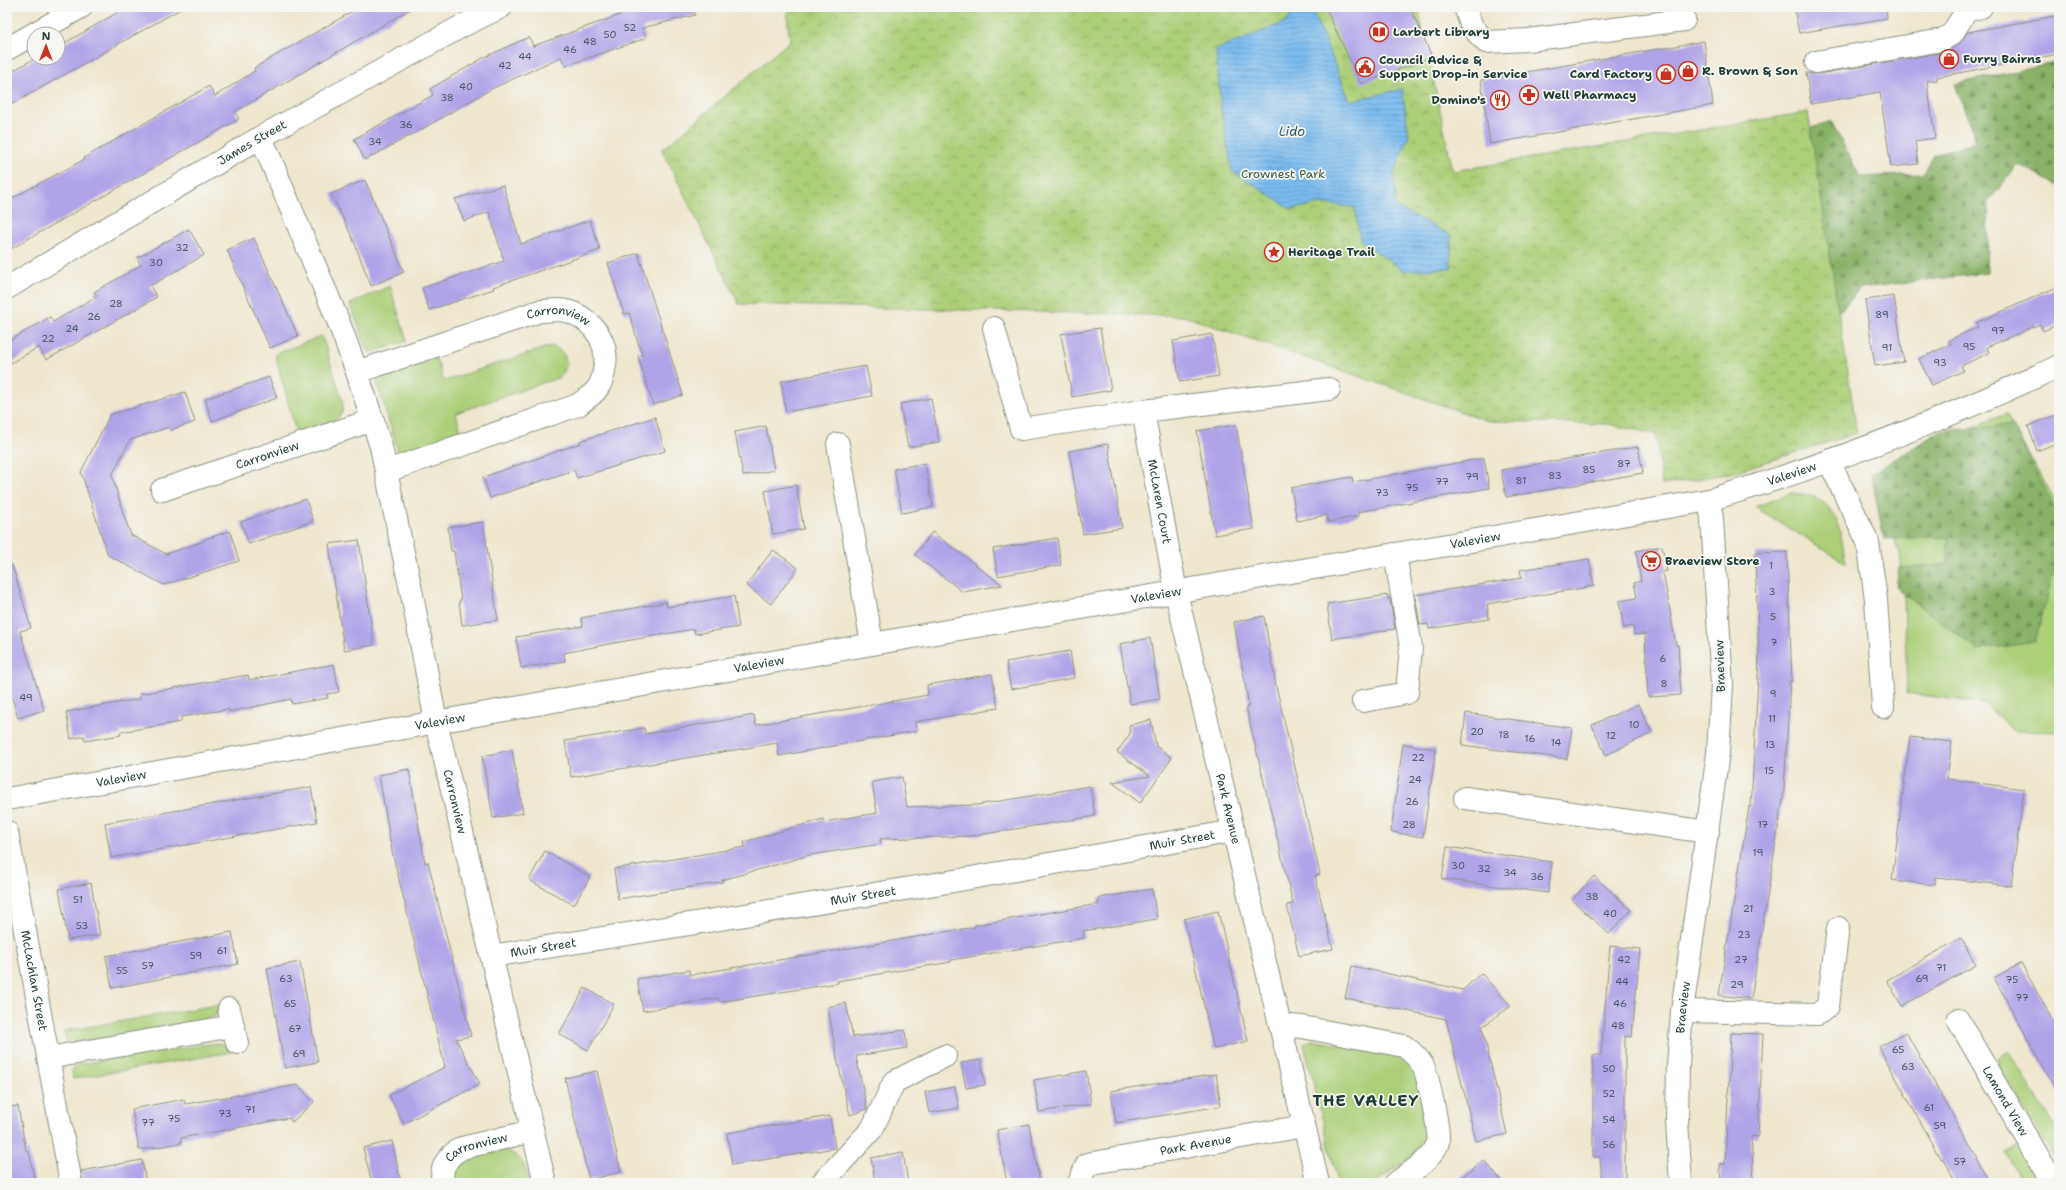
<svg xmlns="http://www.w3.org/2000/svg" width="2066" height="1190" font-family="'Shantell Sans',sans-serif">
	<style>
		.green { fill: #accf78; stroke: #668656 }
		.forest { fill: url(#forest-firs); stroke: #54784e }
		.park { fill: url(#park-crowns); stroke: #668656 }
		.water { fill: url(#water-rules); stroke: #4e7c92 }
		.building { fill: #b0a3e8 }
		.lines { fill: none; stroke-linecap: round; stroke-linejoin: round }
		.minor-casing { stroke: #879281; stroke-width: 24 }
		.minor { stroke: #fff; stroke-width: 22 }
		.labels { text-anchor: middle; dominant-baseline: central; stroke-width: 3.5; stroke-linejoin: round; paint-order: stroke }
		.number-label { font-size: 10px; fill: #435661 }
		.poi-label { font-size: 12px; font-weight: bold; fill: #1f3d34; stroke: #f6f6f2; text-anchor: start }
		.street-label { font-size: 12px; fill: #1f3d34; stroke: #f6f6f2 }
		.park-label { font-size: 12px; fill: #3b5a42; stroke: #f6f6f2 }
		.water-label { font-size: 13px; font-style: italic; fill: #365d63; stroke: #f6f6f2 }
		.district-label { font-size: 16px; font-weight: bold; letter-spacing: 1px; fill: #1f3d34; stroke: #f6f6f2 }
	</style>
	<defs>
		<pattern id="forest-firs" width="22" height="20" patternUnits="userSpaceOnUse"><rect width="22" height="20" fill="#89b268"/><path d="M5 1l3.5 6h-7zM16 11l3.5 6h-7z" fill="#6f9256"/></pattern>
		<pattern id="park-crowns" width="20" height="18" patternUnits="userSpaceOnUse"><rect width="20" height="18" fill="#accf78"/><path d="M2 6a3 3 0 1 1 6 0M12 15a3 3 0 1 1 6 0" fill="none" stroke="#8ba963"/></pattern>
		<pattern id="water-rules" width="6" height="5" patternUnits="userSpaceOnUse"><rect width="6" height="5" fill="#7cbcf0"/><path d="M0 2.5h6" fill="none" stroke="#659ac3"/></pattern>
	</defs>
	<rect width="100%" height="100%" fill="#f6f6f2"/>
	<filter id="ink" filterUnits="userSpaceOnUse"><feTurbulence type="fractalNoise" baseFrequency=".025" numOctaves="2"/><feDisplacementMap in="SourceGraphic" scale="8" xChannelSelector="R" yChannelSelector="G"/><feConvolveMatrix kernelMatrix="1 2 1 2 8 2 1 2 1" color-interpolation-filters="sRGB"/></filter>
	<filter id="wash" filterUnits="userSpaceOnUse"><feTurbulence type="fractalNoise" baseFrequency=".012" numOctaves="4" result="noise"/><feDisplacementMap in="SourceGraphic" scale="16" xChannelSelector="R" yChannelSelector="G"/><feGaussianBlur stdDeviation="0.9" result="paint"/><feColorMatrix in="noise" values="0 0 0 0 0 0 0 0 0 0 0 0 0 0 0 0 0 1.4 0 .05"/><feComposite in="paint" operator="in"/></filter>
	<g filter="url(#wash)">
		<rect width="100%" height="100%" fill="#efe6ce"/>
		<path class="green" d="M390,286L407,341L369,353L350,304Z
			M322,336L343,403L342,413L337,419L296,432L275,354Z
			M551,346C567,351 571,365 560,377L456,413L462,435L399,454L375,377L436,358L444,381Z
			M2006,414L2059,507V732L2013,731L1986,704L1907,693L1904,595L1899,553L1879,490L1884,470L1899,456Z
			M1792,493C1838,495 1839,526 1846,563L1755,507Z
			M223,1004L220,1013L211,1018L74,1043L66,1040L64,1031Z
			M1312,1040L1401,1056L1411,1064L1416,1074L1427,1131L1425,1142L1418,1151L1376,1183H1338L1304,1044Z
			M216,1043L226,1045L232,1052L73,1079L72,1070L79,1064Z
			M2008,1051L2059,1133V1167L2000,1068L1998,1059Z
			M2019,1145L2040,1183H2022L2005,1152Z
			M504,1150C524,1157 524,1164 529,1183H454C448,1155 485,1155 504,1150Z"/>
		<path class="forest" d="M2059,62V187L2018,164L1989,201L1987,273L1860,288L1840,311L1804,288L1782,138L1831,121L1860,177L1923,174L1934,155L1976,141L1955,84Z
			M2012,425L2059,516V552L2035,642L1978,650L1896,588L1899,568L1948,564V537L1884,539L1871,474L1940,431Z"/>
		<path class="park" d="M786,7H1418L1453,171L1808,112L1857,433L1731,473L1662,485L1656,434L1607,424L1488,421L1184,316L739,304L662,150L790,41Z"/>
		<path class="water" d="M1297,7H1311L1350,101L1402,89L1409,135L1394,173L1396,207L1451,235V268L1404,271L1360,240L1355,207L1322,204L1291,209L1232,171L1221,109L1216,50L1286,22Z"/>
		<g id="blocks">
			<path class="building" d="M127,7H184L7,107V74L32,60L58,58V47Z
				M360,7H414L235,112L239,119L7,251V201L85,159L84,158L103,147L209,86L215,96L255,71L254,68Z
				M642,7H694L695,15L642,28L646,38L565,66L561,57L491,89L424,128L365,160L354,139L433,95L430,89L483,58L529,37L533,46Z
				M1325,7H1410L1432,57L1361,84Z
				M1794,7H1886L1887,18L1799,33Z
				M2055,16L2059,39V54L1937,77V80L1927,81L1935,138L1915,141L1918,164L1891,167L1880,92L1811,104L1806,73L1818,74L1944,52L1959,44L1968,32Z
				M1704,41L1713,105L1490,144L1481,80Z
				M365,180L404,272L371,286L353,239L331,194Z
				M503,185L521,244L590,220L600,250L493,287L494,289L429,310L422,288L504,261L489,212L464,221L455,199Z
				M189,229L204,255L150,286L157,297L46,360L39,347L7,365V342L50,317L53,322L97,296L94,292L141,265L137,258Z
				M254,238L298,336L270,348L227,250Z
				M638,253L683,395L653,405L638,356L642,355L629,313L624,314L608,263Z
				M2059,286V324L2043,331L2040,324L1987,347L1989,353L1961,366L1963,371L1932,385L1919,359L1951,344L1949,340L1978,327L1976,323Z
				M1894,296L1904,362L1875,366L1865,300Z
				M1100,328L1111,390L1072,397L1061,334Z
				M1212,334L1219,376L1180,382L1173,341Z
				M866,366L872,396L786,412L781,381Z
				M269,377L277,398L212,421L205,399Z
				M185,392L195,422L170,430L169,427L130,440L112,475L124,516L131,535L166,554L205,541V539L230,531L239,561L164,585L108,555L81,472L110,415Z
				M931,398L939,442L908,447L900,404Z
				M2059,414V442L2037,451L2028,426Z
				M655,417L665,451L577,478L574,470L490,498L483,477L581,443L580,441Z
				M1236,425L1254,529L1215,535L1197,431Z
				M766,426L774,470L743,476L735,432Z
				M1108,444L1122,528L1083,534L1069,451Z
				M1638,447L1643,473L1506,497L1501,470Z
				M1484,458L1489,488L1358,512L1359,516L1328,522L1327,515L1297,521L1291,488L1352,477L1353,482Z
				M925,463L933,507L902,513L894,469Z
				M796,485L804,529L773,534L765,491Z
				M306,499L313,521L249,544L241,522Z
				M483,522L498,620L462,625L459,601L461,600L454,551H451L448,527Z
				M932,532L952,547L1002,585L963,592L915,555Z
				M1057,538L1061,565L998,576L993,549Z
				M359,540L374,645L344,650L329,544Z
				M1662,546L1667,571L1663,572L1676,645H1678L1681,695L1648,697L1645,634L1634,635L1633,626L1624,628L1619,601L1637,598L1634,583L1641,581L1636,551Z
				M773,550L798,568L771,604L746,585Z
				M1787,552L1792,681L1790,680L1784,791L1751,999L1719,995L1749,807H1751L1759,659L1755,553Z
				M1589,559L1594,586L1487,604L1489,619L1429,629L1428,624L1420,625L1415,595L1522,578L1520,570Z
				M12,565L31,628L20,631L44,710L18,718L7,681V566Z
				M1388,595V599H1390L1395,629L1332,639L1327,604Z
				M734,596L739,627L695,634L694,629L608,644L564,653L565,661L521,668L516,637L583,626L581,618L624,610L666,602L667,607Z
				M1264,616L1276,686L1320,874L1315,876L1333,949L1299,956L1287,905L1293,904L1246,707L1249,706L1234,622Z
				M1150,638L1160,699L1130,704L1120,644Z
				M1070,651L1074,678L1011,689L1006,662Z
				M334,664L339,692L327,694L328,698L292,704L291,699L229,712V709L181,717V722L120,732L121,735L85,741L84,736L71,739L66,712L140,699L139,694L248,675L249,680Z
				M992,674L998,708L915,722L916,731L779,756L777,743L571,777L565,741L644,728L645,734L754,715L756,725L928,695L927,685Z
				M1638,704L1652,733L1606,755L1592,725Z
				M1466,713L1572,728L1567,759L1462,745Z
				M1151,720L1156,746L1172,758L1140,803L1112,782L1150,776L1117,752L1130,734L1129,725Z
				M1910,737L1952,742L1947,779L2024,789L2011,886L1936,877L1935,885L1892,880Z
				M1403,744L1436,749L1423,837L1391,832Z
				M512,750L523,813L493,818L482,756Z
				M409,769L425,863L428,862L471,1036L456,1039L480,1084L403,1124L389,1095L445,1067L392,851L379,775Z
				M902,777L907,807L977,805L1090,786L1095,816L972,836L880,839L881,844L810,855L722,880L723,882L618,899L614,869L745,847L744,842L823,819L824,822L877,813L872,782Z
				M311,787L317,822L111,858L105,823Z
				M1447,847L1552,862L1548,893L1442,879Z
				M545,851L590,877L574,905L529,880Z
				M1594,876L1631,910L1609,934L1572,900Z
				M91,883L100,935L68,940L59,889Z
				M1152,889L1157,919L1083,931L1084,938L951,960V962L837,981L838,983L719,1002L718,998L643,1011L637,979L689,970L690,975L975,927V925L1099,904L1098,898Z
				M1218,911L1248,1041L1214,1049L1184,919Z
				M232,932L238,964L112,988L106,956Z
				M1961,938L1976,965L1902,1006L1887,980Z
				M1610,946L1640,949L1632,1037L1625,1036V1183H1602L1600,1157H1593V1055H1601Z
				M300,962L318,1062L285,1068L267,968Z
				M2021,963L2059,1031V1094L1994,978Z
				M1352,966L1463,990L1481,973L1511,1006L1482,1027L1507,1134L1476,1141L1446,1019L1345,998Z
				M585,988L614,1004L588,1050L559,1034Z
				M846,1003L853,1037L905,1030L907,1048L856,1056L867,1109L850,1115L837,1059L828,1007Z
				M1906,1032L1926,1068L1991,1183H1955L1911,1105L1879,1047Z
				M1731,1033L1763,1034L1758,1137L1751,1136L1754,1183H1721L1720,1164H1725Z
				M981,1060L985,1085L966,1088L961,1063Z
				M597,1071L621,1172L589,1180L565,1078Z
				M1086,1071L1091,1104L1039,1112L1034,1080Z
				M1216,1074L1221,1106L1116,1123L1111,1091Z
				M298,1085L314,1102L292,1122L289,1118L181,1138V1143L139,1150L132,1109L184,1099L185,1104Z
				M955,1087L959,1108L929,1113L925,1092Z
				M18,1106L26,1151H29L35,1183H7V1107Z
				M830,1116L835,1148L732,1165L727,1133Z
				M1029,1124L1040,1183H1007L997,1130Z
				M392,1141L401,1183H372L363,1148Z
				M903,1152L908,1183H875L871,1158Z
				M142,1160L146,1183H83L81,1171Z
				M1484,1160L1503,1183H1454Z"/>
		</g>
	</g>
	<g filter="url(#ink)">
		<use href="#blocks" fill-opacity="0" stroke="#879281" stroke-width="1"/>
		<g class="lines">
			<defs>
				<g id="minor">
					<path d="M1465,7L1472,27L1486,42L1528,40L1684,20L1682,7"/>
					<path d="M7,49L81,7"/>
					<path d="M1816,62L1942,40L1952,34L1966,11L1981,7"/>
					<path id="s1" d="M261,137L339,323L357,372L381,447L412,595L436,722L545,1183"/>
					<path id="s2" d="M7,288L261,137L462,26L501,7"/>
					<path d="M994,328L1021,429L1143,411L1329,389"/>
					<path id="s3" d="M357,372L540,311C546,311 553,310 559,310C586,312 609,338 605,365C604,373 602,383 597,389C593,395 584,400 578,405L387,471"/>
					<path id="s4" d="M1143,411L1176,592L1318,1183"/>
					<path d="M838,444L872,644"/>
					<path d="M1829,461L1868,542L1876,599L1883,707"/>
					<path id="s5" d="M162,490L373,420"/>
					<path d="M1363,701L1407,693L1411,647L1395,554"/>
					<path d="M1465,798L1708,832"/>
					<path id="s6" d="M7,799L872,644L1709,500C1828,465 1946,419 2059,366"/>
					<path id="s7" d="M7,832L71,1183"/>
					<path id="s8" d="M492,956L954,881L1234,831"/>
					<path d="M229,1009L237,1043"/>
					<path d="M1682,1011L1818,1014L1828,1006L1838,928"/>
					<path id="s9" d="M1958,1020L2053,1183"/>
					<path d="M1280,1025L1302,1027L1404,1046C1412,1052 1418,1057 1423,1066C1428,1076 1440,1132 1438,1142C1434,1159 1409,1173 1396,1183"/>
					<path d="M48,1058L233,1026"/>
					<path id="s10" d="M443,1183C439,1167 449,1155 462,1148L532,1131"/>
					<path d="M822,1183L872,1129L894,1082L945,1056"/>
					<path id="s11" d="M1079,1183L1087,1164L1304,1126"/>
					<path id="s12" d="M1681,1183L1677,1122L1678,1066L1682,1011L1718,753L1722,685L1712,518L1709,500"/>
				</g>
			</defs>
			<use href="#minor" class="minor-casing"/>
			<use href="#minor" class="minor"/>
		</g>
	</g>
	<defs>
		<symbol id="library-ring" viewBox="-11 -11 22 22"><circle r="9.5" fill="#f6f6f2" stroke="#c8321e" stroke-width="1.5"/><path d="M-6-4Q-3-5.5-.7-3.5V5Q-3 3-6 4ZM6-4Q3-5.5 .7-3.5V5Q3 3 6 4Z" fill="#c8321e"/></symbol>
		<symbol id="shop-ring" viewBox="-11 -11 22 22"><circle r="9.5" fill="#f6f6f2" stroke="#c8321e" stroke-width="1.5"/><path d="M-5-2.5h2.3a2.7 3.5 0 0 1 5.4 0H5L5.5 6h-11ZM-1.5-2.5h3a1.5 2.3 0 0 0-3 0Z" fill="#c8321e"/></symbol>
		<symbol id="civic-ring" viewBox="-11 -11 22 22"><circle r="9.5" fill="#f6f6f2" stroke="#c8321e" stroke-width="1.5"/><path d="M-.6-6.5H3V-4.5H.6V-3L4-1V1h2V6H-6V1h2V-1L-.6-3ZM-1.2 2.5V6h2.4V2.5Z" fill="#c8321e"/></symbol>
		<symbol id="pharmacy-ring" viewBox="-11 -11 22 22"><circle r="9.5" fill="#f6f6f2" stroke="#c8321e" stroke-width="1.5"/><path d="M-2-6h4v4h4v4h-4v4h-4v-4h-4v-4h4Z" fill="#c8321e"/></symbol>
		<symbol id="restaurant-ring" viewBox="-11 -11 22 22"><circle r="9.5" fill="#f6f6f2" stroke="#c8321e" stroke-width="1.5"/><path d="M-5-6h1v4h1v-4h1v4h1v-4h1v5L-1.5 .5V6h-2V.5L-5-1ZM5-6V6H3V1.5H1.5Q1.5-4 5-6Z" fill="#c8321e"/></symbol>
		<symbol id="sight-ring" viewBox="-11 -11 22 22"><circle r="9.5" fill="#f6f6f2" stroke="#c8321e" stroke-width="1.5"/><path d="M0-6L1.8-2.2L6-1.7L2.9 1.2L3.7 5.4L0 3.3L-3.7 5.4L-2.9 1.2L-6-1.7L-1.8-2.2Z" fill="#c8321e"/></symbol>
		<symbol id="supermarket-ring" viewBox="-11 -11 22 22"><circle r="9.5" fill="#f6f6f2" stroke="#c8321e" stroke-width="1.5"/><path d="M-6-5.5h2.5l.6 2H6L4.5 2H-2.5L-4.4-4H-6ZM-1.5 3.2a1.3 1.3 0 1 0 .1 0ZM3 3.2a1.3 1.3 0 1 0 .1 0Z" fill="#c8321e"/></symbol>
	</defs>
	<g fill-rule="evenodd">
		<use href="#library-ring" x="1368" y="21" width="22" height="22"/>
		<use href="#shop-ring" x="1938" y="48" width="22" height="22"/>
		<use href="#civic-ring" x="1354" y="56" width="22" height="22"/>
		<use href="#shop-ring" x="1677" y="60" width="22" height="22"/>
		<use href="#shop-ring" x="1655" y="63" width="22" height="22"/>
		<use href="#pharmacy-ring" x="1518" y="84" width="22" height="22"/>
		<use href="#restaurant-ring" x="1489" y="89" width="22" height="22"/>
		<use href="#sight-ring" x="1263" y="241" width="22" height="22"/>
		<use href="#supermarket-ring" x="1640" y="550" width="22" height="22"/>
	</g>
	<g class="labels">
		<g class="number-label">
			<text x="630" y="27">52</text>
			<text x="610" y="34">50</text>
			<text x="590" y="41">48</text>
			<text x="570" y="49">46</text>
			<text x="525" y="56">44</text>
			<text x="505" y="65">42</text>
			<text x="466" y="86">40</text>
			<text x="447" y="97">38</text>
			<text x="406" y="124">36</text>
			<text x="375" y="141">34</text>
			<text x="182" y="247">32</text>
			<text x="156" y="262">30</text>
			<text x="116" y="303">28</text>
			<text x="1882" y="314">89</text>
			<text x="94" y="316">26</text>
			<text x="72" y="328">24</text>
			<text x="1998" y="330">97</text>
			<text x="48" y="338">22</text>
			<text x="1969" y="346">95</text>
			<text x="1887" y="347">91</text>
			<text x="1940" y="362">93</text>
			<text x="1624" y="463">87</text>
			<text x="1589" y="469">85</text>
			<text x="1555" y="475">83</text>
			<text x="1472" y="476">79</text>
			<text x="1521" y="480">81</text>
			<text x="1442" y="481">77</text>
			<text x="1412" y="487">75</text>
			<text x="1382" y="492">73</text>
			<text x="1771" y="565">1</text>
			<text x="1772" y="591">3</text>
			<text x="1773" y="616">5</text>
			<text x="1774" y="642">7</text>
			<text x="1663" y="658">6</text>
			<text x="1664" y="683">8</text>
			<text x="1773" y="693">9</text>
			<text x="26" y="697">49</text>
			<text x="1772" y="718">11</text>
			<text x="1634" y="724">10</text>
			<text x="1477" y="731">20</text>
			<text x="1504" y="734">18</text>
			<text x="1611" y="735">12</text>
			<text x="1530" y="738">16</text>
			<text x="1556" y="742">14</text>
			<text x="1770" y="744">13</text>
			<text x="1418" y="757">22</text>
			<text x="1769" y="770">15</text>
			<text x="1415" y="779">24</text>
			<text x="1412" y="801">26</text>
			<text x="1409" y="824">28</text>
			<text x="1763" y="824">17</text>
			<text x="1758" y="852">19</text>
			<text x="1458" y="865">30</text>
			<text x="1484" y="868">32</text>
			<text x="1510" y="872">34</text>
			<text x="1537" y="876">36</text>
			<text x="1592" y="896">38</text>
			<text x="78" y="899">51</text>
			<text x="1748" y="908">21</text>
			<text x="1610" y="913">40</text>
			<text x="82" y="925">53</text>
			<text x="1744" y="934">23</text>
			<text x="222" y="950">61</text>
			<text x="196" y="955">59</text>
			<text x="1624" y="959">42</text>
			<text x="1741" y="959">27</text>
			<text x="148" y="965">57</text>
			<text x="1941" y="967">71</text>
			<text x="122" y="970">55</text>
			<text x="286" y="978">63</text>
			<text x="1922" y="978">69</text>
			<text x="2012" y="979">75</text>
			<text x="1622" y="981">44</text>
			<text x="1737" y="984">29</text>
			<text x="2022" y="997">77</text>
			<text x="290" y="1003">65</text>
			<text x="1620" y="1003">46</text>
			<text x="1618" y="1025">48</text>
			<text x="295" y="1028">67</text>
			<text x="1898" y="1049">65</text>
			<text x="299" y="1053">69</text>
			<text x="1908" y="1066">63</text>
			<text x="1609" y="1068">50</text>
			<text x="1609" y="1093">52</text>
			<text x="1929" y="1107">61</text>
			<text x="250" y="1109">71</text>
			<text x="225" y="1113">73</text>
			<text x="174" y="1118">75</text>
			<text x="1609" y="1119">54</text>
			<text x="148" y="1122">77</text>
			<text x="1940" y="1125">59</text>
			<text x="1609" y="1144">56</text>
			<text x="1960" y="1161">57</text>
		</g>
		<g class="poi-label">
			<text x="1393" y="32">Larbert Library</text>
			<text x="1963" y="59">Furry Bairns</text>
			<text x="1379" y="60">Council Advice &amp;<tspan x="1379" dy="14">Support Drop-in Service</tspan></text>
			<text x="1702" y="71">R. Brown &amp; Son</text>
			<text x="1652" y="74" text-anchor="end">Card Factory</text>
			<text x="1543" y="95">Well Pharmacy</text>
			<text x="1486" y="100" text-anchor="end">Domino's</text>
			<text x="1288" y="252">Heritage Trail</text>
			<text x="1665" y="561">Braeview Store</text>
		</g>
		<g class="street-label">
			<text stroke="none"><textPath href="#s2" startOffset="285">James Street</textPath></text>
			<text stroke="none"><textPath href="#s3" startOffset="212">Carronview</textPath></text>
			<text stroke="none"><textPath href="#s5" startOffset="111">Carronview</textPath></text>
			<text stroke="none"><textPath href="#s6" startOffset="1815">Valeview</textPath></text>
			<text stroke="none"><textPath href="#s4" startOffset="92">McLaren Court</textPath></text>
			<text stroke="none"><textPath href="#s6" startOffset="1491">Valeview</textPath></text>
			<text stroke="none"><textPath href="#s6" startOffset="1167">Valeview</textPath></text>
			<text stroke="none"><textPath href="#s6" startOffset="764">Valeview</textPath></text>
			<text transform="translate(1720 666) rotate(-92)">Braeview</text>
			<text stroke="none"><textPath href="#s6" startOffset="440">Valeview</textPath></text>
			<text stroke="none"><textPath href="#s6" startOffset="116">Valeview</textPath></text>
			<text stroke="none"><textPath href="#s1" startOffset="695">Carronview</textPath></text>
			<text stroke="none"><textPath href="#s4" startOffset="407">Park Avenue</textPath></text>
			<text stroke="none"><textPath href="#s8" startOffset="700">Muir Street</textPath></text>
			<text stroke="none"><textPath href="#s8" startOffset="376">Muir Street</textPath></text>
			<text stroke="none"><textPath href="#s8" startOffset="52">Muir Street</textPath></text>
			<text stroke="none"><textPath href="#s7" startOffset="151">McLachlan Street</textPath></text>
			<text stroke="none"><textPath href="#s12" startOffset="176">Braeview</textPath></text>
			<text stroke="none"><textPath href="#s9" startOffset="94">Lamond View</textPath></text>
			<text stroke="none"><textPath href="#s11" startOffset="131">Park Avenue</textPath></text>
			<text stroke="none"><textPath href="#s10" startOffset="57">Carronview</textPath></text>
		</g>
		<g class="park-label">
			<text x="1283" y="174">Crownest Park</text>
		</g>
		<g class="water-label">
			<text x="1292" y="131">Lido</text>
		</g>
		<g class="district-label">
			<text x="1366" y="1100">THE VALLEY</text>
		</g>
	</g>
	<rect width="2066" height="1190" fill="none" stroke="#f6f6f2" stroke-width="24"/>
	<g transform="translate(46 46)"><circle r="19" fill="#f6f6f2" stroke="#a0aca6"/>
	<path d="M0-3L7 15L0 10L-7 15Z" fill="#c8321e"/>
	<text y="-6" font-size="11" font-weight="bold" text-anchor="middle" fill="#1f3d34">N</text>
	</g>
</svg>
